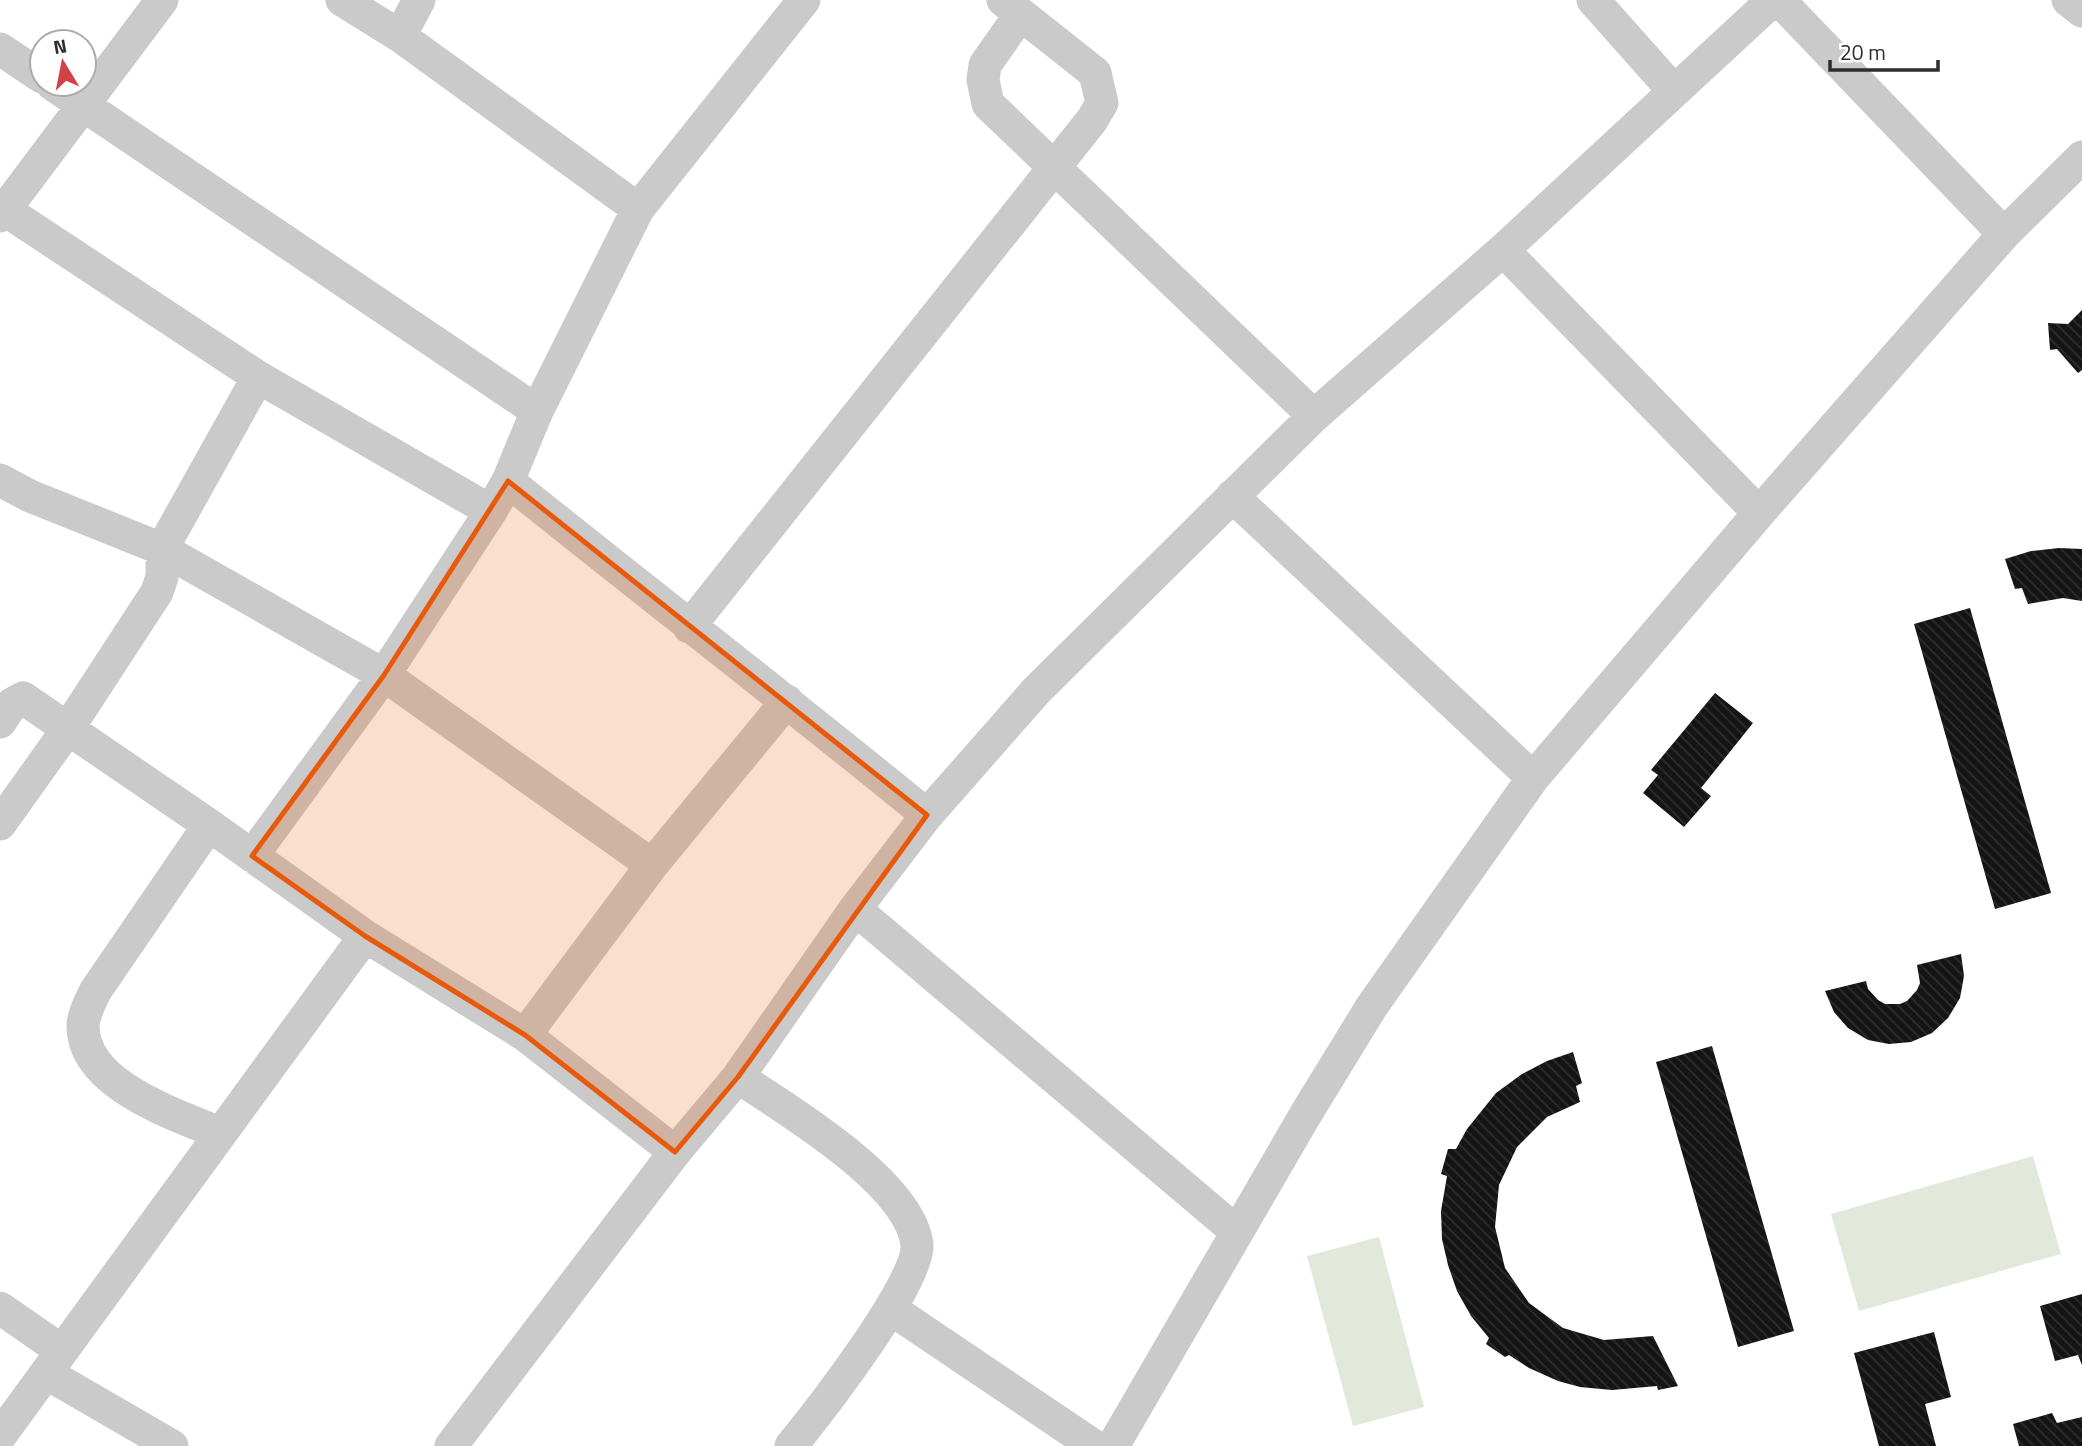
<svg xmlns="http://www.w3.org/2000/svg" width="2082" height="1446" font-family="'Titillium Web',sans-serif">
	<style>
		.pitch { fill: #e2e9db }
		.building { fill: url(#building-back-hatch) }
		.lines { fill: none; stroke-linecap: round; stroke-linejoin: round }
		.minor { stroke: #cacaca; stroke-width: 33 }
		.marked { fill: #e8590c; fill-opacity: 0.2; stroke: #e8590c; stroke-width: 5; stroke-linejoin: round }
	</style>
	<defs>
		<pattern id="building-back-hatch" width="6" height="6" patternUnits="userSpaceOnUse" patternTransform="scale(1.75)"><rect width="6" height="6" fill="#141414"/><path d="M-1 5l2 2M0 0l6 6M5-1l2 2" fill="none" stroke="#2e2e2e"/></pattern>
	</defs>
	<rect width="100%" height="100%" fill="#fff"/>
	<path class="pitch" d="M2033,1156L2061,1254L1859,1311L1831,1214Z
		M1379,1237L1424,1407L1353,1426L1307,1256Z"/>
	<path class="building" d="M2082,310V370L2078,373L2057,349L2050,350L2048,323L2068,324Z
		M2059,548L2082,549V601L2063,598L2028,604L2022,588L2015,589L2005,559L2031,551Z
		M1970,608L2051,893L1995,909L1914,624Z
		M1715,693L1753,723L1701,788L1711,796L1684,827L1643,793L1658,775L1651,770Z
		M1961,954L1964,976L1960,998L1948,1018L1932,1033L1911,1042L1889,1044L1868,1040L1848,1028L1834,1012L1825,991L1866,981L1868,989L1878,1000L1885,1004H1900L1907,1001L1917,990L1920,983L1917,965Z
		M1712,1046L1794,1331L1738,1347L1656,1062Z
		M1573,1052L1582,1083L1576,1086L1580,1102L1547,1117L1517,1147L1499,1185L1495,1227L1505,1268L1529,1303L1563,1328L1604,1340L1653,1336L1678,1386L1658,1390L1657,1386L1612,1390L1580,1387L1558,1381L1529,1368L1509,1355L1505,1357L1486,1344L1489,1338L1471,1316L1457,1291L1448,1265L1442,1239L1441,1211L1447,1176L1441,1174L1448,1149H1456L1467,1129L1496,1093L1522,1074L1547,1061Z
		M2082,1294V1365L2078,1355L2055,1361L2040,1306Z
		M1934,1332L1951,1397L1925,1404L1936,1446H1879L1854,1353Z
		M2052,1413L2057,1423L2082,1417V1446H2019L2013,1424Z"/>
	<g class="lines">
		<path class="minor" d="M342,0L400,36L638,209
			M1593,0L1673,90
			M1779,0L2004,234
			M2068,0L2082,11
			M1020,15L985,65L983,80L988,104L1314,416
			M400,36L419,0
			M0,49L42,77
			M52,84L537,411
			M5,210L258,377L491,511
			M0,216L162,0
			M1503,250L1759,513
			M0,480L30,496L162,549L384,675L652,865
			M508,481C647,593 789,702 927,815
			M1232,496L1533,778
			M689,627L1092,120L1102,103L1095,73L1003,0
			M0,722L12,704L23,698L209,825L365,936L525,1035L675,1152
			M0,824L67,730L157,592L162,577V549L258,377
			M209,825L96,990C91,1000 84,1013 83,1025C82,1085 175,1114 219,1133
			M252,856L384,675L491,511L508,481L537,411L638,209L804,0
			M855,909L1237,1232
			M525,1035L652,865L787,701
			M738,1077C786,1109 911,1183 917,1245C920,1282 818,1413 791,1446
			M0,1308L62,1351
			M891,1309L1094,1446
			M46,1373L172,1446
			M0,1436L365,936
			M451,1446L675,1152L738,1077L855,909L927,815L1036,691L1314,416L1503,250L1773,0
			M1113,1446L1307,1112L1372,1006L1533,778L1759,513L2004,234L2082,157"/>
	</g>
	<path class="marked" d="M508,481L927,815L738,1077L675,1152L525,1035L365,936L252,856L384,675Z"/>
	<g transform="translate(63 63) rotate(350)"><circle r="33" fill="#ffffff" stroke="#ababab" stroke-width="2"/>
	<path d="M0-5L12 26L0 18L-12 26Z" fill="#d24048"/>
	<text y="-10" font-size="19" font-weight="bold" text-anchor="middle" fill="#2d2d2d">N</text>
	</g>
	<path d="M1830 60v10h108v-10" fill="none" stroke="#2d2d2d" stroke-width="3.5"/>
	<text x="1840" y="60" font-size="21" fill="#2d2d2d" stroke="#ffffff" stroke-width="5" paint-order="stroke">20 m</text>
</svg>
